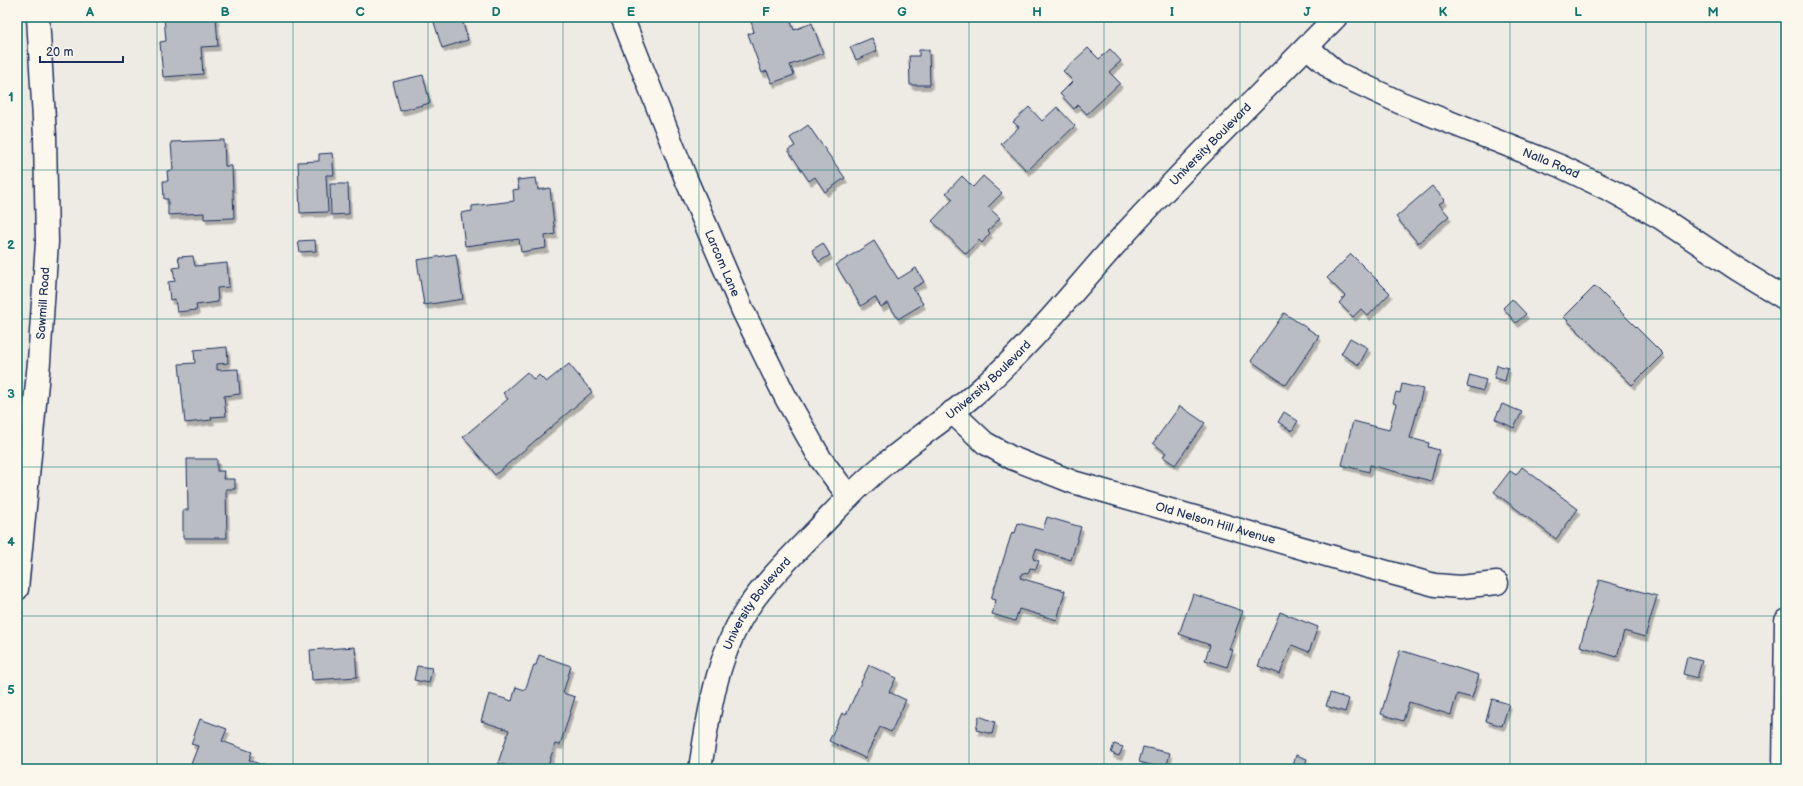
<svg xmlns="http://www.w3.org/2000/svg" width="1803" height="786" font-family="'Balsamiq Sans',sans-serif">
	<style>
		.building { fill: #b9bcc3; stroke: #1b2f5e; filter: url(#shadow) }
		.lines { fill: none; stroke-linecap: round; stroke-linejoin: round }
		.minor-casing { stroke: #1b2f5e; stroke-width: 25 }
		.major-casing { stroke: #1b2f5e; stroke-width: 25 }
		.minor { stroke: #fbf7ec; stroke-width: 22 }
		.major { stroke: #fbf7ec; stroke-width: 22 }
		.grid { fill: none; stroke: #0f766e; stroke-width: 1; stroke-opacity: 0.55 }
		.labels { text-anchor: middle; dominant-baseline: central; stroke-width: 3; stroke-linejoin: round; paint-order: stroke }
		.street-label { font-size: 12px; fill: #1b2f5e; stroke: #fbf7ec }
		.neatline { fill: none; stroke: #0f766e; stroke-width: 1.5 }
		.grid-label { font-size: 13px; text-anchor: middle; font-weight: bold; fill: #0f766e }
	</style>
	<defs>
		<filter id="shadow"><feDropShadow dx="2.5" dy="4.5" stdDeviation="0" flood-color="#0004"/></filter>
	</defs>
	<rect width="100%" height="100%" fill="#eeebe4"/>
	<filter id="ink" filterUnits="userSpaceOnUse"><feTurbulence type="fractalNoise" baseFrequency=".025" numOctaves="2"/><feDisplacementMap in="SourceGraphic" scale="8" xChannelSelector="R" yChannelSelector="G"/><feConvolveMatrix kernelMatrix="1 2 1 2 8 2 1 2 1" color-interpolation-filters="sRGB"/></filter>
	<g filter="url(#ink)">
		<path class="building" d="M164,17H216L218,46L201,47L203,74L163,77L160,42L166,41Z
			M439,17H461L468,40L442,48L433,19Z
			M762,17H789L794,30L812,23L823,53L790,65L794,75L772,83L767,71L762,73L748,34L754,32L751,21Z
			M872,38L877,51L856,60L850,47Z
			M1088,48L1099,59L1110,49L1121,61L1109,72L1120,83L1087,114L1078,105L1074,109L1060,94L1073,81L1063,71Z
			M919,50H929L930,85H910L909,56H919Z
			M423,75L430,103L400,111L393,82Z
			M1029,107L1042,121L1057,107L1075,126L1027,171L1001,144L1019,127L1013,122Z
			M808,125L845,178L825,192L815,177L809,181L788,150L795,146L790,138Z
			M224,140L225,166H232L234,218L204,219V213L168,215V199H164L163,181H168L167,171L173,170L171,142Z
			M332,153L334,175H326L328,212L300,213L298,162L319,161V154Z
			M962,176L973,187L983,176L1002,193L988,207L1000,218L988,231L990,233L982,243L979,240L966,254L932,221L953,199L946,193Z
			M536,178L538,190L550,188L555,234L545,236L546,248L521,252L519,239L465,246L461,213L472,211V206L514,201L513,190L519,189L517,180Z
			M330,184H348L349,214L331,215Z
			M1432,186L1445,200L1439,204L1449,216L1418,243L1396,217Z
			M315,240L316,251L300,252L298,241Z
			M874,241L898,279L916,268L924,282L913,288L923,304L898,319L888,303L881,307L875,297L861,306L836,265Z
			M823,243L830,255L819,262L812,250Z
			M456,254L463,299L424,305L417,260Z
			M1351,254L1390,293L1368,316L1361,309L1353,317L1339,303L1345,296L1327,278Z
			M193,256L195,266L227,263L229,287L217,288L218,302L196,305L197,310L177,312L175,299L170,300L168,282L175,281L173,268L180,267L178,257Z
			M1595,286L1663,354L1632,385L1564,317Z
			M1512,299L1526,314L1516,323L1503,308Z
			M1284,313L1319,336L1286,385L1251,361Z
			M1350,338L1368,348L1359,365L1341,354Z
			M227,347L228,363L217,364V370L238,369L240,394L224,396L226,416L211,417L212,420L185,423L179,364L195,363L194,350Z
			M569,364L592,392L495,475L463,437L508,399L503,393L527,372L534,380L539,375L546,382Z
			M1497,365L1508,368L1505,381L1494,378Z
			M1470,375L1486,380L1483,391L1467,386Z
			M1402,384L1423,389L1410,438L1429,443L1428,447L1439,450L1431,481L1370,465L1369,472L1342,465L1353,421L1389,430L1396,404L1393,403L1396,392L1400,393Z
			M1502,404L1522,412L1514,428L1495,419Z
			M1180,406L1205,423L1175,465L1163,457L1166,453L1153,443Z
			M1284,412L1298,421L1292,431L1278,422Z
			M187,459H217V471H224L223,479H235V489H226L227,538H183V510H188Z
			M1522,467L1578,509L1556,539L1494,492L1510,471L1516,475Z
			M1047,517L1081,527L1071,560L1036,549L1033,559L1039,561L1036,569L1030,568L1028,574L1022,573L1020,578L1065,591L1057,620L1019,609L1015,621L992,614L996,600L991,599L1012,532L1015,533L1018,523L1043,530Z
			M1599,580L1657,596L1645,637L1624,631L1617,657L1580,646Z
			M1193,594L1243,611L1229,649L1233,650L1227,667L1205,660L1210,645L1179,634Z
			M1280,612L1318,627L1309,652L1292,645L1280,674L1258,666Z
			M355,647L357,677L312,680L310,650Z
			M1400,650L1479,675L1472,698L1457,694L1451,715L1409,702L1403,721L1381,714Z
			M539,655L571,666L563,693L575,697L560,745L555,744L547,769H517L498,763L509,730L481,721L489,694L512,701L516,687L525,690L534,665H536Z
			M1687,657L1702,661L1697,678L1683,674Z
			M869,665L896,678L889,692L906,700L891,732L880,727L865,758L829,741L842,713L846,715Z
			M417,666L432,668L429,683L414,680Z
			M1330,693L1349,699L1345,712L1326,706Z
			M1492,699L1509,704L1502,726L1486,721Z
			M979,716L995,722L992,734L976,730Z
			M200,719L227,729L222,741L252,752L249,760L272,769H199L200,767L191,764L198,746L191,744Z
			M1114,744L1123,747L1119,756L1111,753Z
			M1143,747L1170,753L1166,769L1139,762Z
			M1296,755L1307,759L1304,769L1293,766Z"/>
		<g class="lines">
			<defs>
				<g id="minor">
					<path id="s1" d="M622,17L686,179L743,311L785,396L820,458L849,497"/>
					<path id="s2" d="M1307,47L1337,73L1401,103L1560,166L1614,192L1661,218L1737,269L1786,299"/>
					<path id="s3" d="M952,412L985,443L1012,458L1073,482L1354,563L1435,585L1460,587L1497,583"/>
					<path id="s4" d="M17,589L39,362L47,242L45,136L38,17"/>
					<path id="s5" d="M700,769C709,712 717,650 752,602C768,579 790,558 809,538C834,513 857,486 885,464C917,437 953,415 984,386C1038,338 1082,280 1131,227C1197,155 1268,87 1336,17"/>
				</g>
				<path id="major" d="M1784,769L1786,621"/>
			</defs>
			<use href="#minor" class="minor-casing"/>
			<use href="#major" class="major-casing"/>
			<use href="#minor" class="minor"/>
			<use href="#major" class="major"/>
		</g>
	</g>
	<path class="grid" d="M157,17V769M293,17V769M428,17V769M563,17V769M699,17V769M834,17V769M969,17V769M1104,17V769M1240,17V769M1375,17V769M1510,17V769M1646,17V769M17,170H1786M17,319H1786M17,467H1786M17,616H1786"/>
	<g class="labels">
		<g class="street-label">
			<text stroke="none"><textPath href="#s5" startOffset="826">University Boulevard</textPath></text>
			<text stroke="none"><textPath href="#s2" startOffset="272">Nalla Road</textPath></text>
			<text stroke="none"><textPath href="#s1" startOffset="266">Larcom Lane</textPath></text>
			<text stroke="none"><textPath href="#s4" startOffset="287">Sawmill Road</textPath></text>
			<text stroke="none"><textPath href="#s5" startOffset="502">University Boulevard</textPath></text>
			<text stroke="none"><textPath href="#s3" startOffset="290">Old Nelson Hill Avenue</textPath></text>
			<text stroke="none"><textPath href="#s5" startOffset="178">University Boulevard</textPath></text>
		</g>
	</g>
	<rect width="1803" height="786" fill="none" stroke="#fbf7ec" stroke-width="44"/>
	<path d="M40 56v6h83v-6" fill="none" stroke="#1b2f5e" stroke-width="2"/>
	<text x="46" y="56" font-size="12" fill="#1b2f5e" stroke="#fbf7ec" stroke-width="3" paint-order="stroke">20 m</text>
	<rect x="22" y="22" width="1759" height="742" class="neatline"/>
	<g class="grid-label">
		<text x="90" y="16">A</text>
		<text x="225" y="16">B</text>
		<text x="360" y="16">C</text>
		<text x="496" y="16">D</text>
		<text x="631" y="16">E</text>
		<text x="766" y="16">F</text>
		<text x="902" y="16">G</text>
		<text x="1037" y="16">H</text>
		<text x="1172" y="16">I</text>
		<text x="1307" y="16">J</text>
		<text x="1443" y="16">K</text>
		<text x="1578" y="16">L</text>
		<text x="1713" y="16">M</text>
		<text x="11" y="101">1</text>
		<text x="11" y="249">2</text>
		<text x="11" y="398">3</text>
		<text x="11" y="546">4</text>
		<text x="11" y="694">5</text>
	</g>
</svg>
